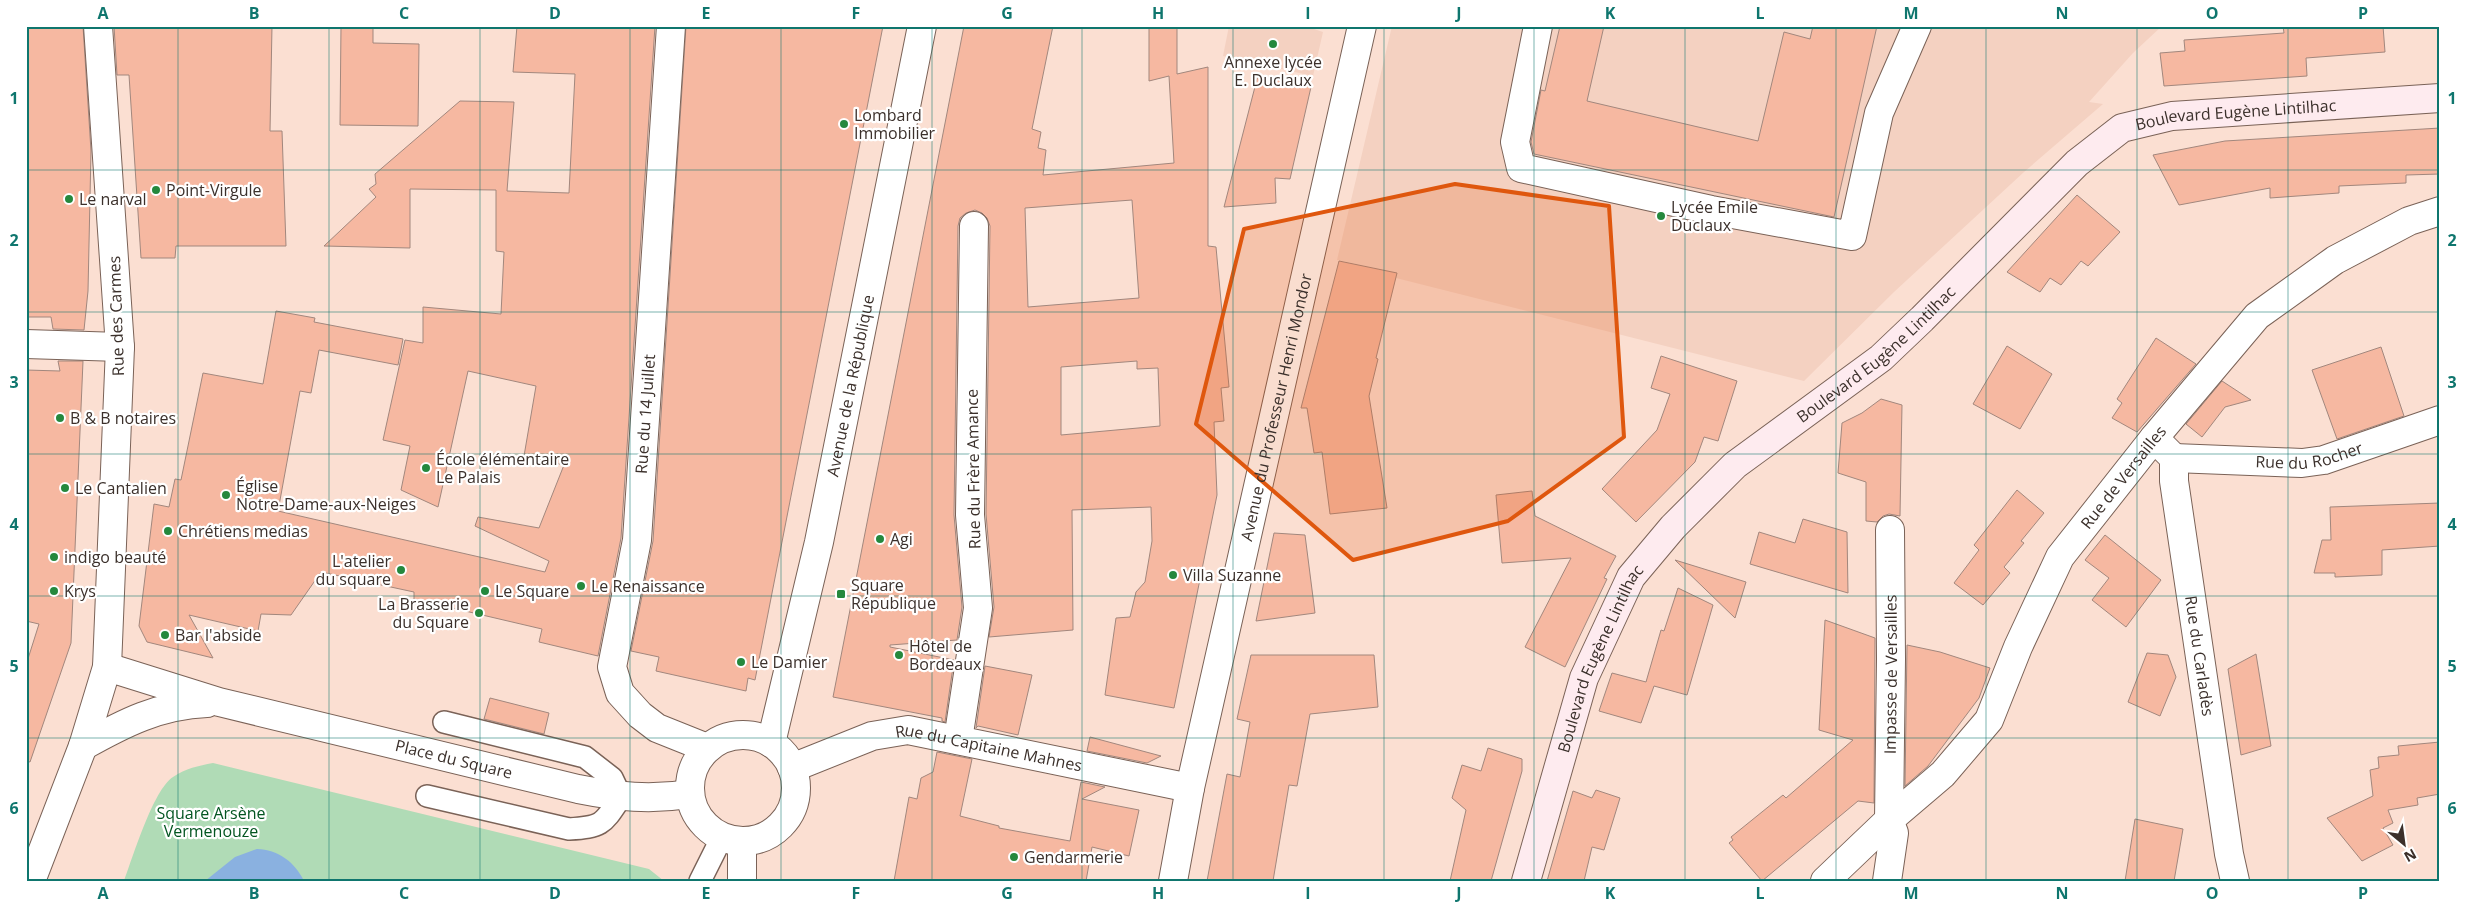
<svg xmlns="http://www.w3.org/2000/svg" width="2466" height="907" font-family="'Open Sans',sans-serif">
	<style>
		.built { fill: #f4d1c1 }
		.green { fill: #b0dbb6 }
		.water { fill: #8ab1e0 }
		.building { fill: #f6b8a1; stroke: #a2877d; fill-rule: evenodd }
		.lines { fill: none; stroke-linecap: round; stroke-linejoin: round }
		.service-casing { stroke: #7a6257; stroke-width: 24 }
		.minor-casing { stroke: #7a6257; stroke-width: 30 }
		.tertiary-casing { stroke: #7a6257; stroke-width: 30 }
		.secondary-casing { stroke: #7a6257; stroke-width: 30 }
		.service { stroke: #fff; stroke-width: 21 }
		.minor { stroke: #fff; stroke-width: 28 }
		.tertiary { stroke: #fff; stroke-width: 28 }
		.secondary { stroke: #feebef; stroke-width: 28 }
		.marked { fill: #df570e; fill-opacity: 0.2; stroke: #df570e; stroke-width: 4; stroke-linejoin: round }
		.grid { fill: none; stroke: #0f766e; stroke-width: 1; stroke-opacity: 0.55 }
		.poi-dot { fill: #25883d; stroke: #fff; stroke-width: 2 }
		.labels { text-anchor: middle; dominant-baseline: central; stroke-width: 4.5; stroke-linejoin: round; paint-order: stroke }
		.poi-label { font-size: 16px; fill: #3b302b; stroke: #fff; text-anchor: start }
		.street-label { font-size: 16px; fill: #3b302b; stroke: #fff }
		.park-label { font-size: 16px; fill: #035521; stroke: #fff }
		.neatline { fill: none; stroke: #0f766e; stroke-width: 2 }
		.grid-label { font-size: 16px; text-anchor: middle; font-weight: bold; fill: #0f766e }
	</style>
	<rect width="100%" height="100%" fill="#fbdfd2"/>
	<path class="built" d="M1229,26H1315L1314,29L1323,32L1313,76L1223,56Z
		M1392,26H2162L2133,53L2089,102L2103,104L2024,172L1894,292L1804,381L1396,278L1397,273L1337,260Z"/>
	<path class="green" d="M213,763L649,869L664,881H124C133,857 153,790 173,777C186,768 198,766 213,763Z"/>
	<path class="water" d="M257,849C278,850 294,861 304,881H205L235,857Z"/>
	<path class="building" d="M26,26H83L91,151L88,291L84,330L53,329L51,317H26Z
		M114,26H272L270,131H282L286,246H176L175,258H141L129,75H117Z
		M341,26H373V43L419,44L418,126L340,125Z
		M517,26H655L621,538L598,656L539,642L542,629L414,599V592L321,572L291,615L261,614L258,631L189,615L213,658L147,642L139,626L154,504L169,507L175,479L181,480L203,373L263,384L276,311L315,318L314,322L403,339L398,365L319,350L311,393L300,391L278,511L545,572L549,561L475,526L478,517L539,528L564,465L524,456L536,386L468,371L438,507L401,490L410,446L383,440L405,340L423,343V307L501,314L504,252L496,251V190L410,189V248L324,246L376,197L369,189L376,184L375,174L460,101L514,102L507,191L569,193L575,74L513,72Z
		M686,26H883L755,680L748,678L746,691L656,671L659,657L631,651L653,541Z
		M964,26H1053L1032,129L1041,132L1038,148L1046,150L1043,175L1174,163L1169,76L1149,81V26H1177V74L1208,67V246L1216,247L1229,387L1221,388L1224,421L1214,422L1217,495L1174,708L1105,695L1116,618L1130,617L1136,592L1145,582L1152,541L1151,507L1072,510L1073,630L989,637L994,607L986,514L990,226L987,218L982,213L975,210L966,213L960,218L958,226L954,515L962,607L957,640L890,645V647L954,660L945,722L942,721V718L833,697ZM1132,200L1139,298L1028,307L1025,208ZM1137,361V369L1158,368L1160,426L1061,435V367Z
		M1560,26H1604L1587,101L1758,141L1784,32L1810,39L1813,26H1877L1834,217L1534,154L1531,142L1541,90L1545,91Z
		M2283,26H2383L2385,52L2306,58L2307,76L2164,86L2160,53L2185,51L2184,40L2284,33Z
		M1258,75L1311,87L1290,179L1275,178L1276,203L1224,207Z
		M2440,128V174L2406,175V183L2339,186V193L2270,198V188L2179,205L2153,155L2225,141Z
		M2077,195L2120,232L2088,266L2081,261L2061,285L2050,278L2040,292L2007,272Z
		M1339,261L1397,273L1376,358L1378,359L1369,396L1387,508L1330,514L1322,452L1314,453L1307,408H1301Z
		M2156,338L2196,364L2137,432L2112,418L2122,403L2117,399Z
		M2007,346L2052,374L2020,429L1973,404Z
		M2381,347L2404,416L2337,439L2312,370Z
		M1661,356L1737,381L1718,441L1704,437L1695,462L1636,522L1602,489L1657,430L1670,394L1651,388Z
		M58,361H83L71,643L30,762L26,761V665L39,624L26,621V370L60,371Z
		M2222,381L2251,400L2225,407L2202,437L2186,424Z
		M1881,399L1902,405L1900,516L1889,514L1883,516L1877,522L1866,521V482L1838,473L1842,423L1862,413Z
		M2017,490L2044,513L2021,541L2024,543L2004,567L2010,573L1983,605L1954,583L1979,550L1974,545Z
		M1532,491L1535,516L1616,556L1604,578L1607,579L1565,667L1525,647L1571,558L1502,563L1496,495Z
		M2440,503V546L2382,550V575L2335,577V573H2314L2322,540H2331L2330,507Z
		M1803,519L1847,532L1848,593L1750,564L1759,532L1795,543Z
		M1274,533L1305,535L1315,613L1256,621Z
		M2105,535L2161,580L2126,627L2092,600L2109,578L2085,560Z
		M1675,560L1746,582L1735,618Z
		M1678,588L1713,605L1687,695L1654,686L1641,723L1599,711L1612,673L1646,682L1661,630L1664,631Z
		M1825,620L1875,638L1874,803L1858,801L1762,881L1729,843L1733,840L1731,837L1783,795L1786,798L1853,740L1819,730Z
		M1907,645L1940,652L1990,668L1979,698L1928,766L1905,786Z
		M2147,653L2168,655L2176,677L2160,716L2128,702Z
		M2256,654L2271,746L2241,755L2228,669Z
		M1251,655H1374L1378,707L1310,714L1297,786L1289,785L1273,881H1207L1227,774L1240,777L1250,722L1237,719Z
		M985,666L1032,675L1018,735L978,726L976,728Z
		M490,698L549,713L544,734L484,719Z
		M1090,737L1161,756L1147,763L1087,751Z
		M2440,742V794L2417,798L2418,805L2388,810L2393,823L2383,828L2393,845L2362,861L2327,818L2373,796L2370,770L2379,768L2378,757L2399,755L2398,746Z
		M1488,748L1522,759V771L1491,881H1450L1466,810L1452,798L1462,765L1481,771Z
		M937,752L972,759L960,816L999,826V828L1070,841L1081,782L1105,787L1082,799L1139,810L1129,856L1092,847L1086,881H894L909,797L917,799L921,778L933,772Z
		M1596,790L1620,798L1604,850L1592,847L1584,881H1547L1573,791L1592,798Z
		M2135,819L2183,829L2174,881H2125Z"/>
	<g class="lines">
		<defs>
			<path id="service" d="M427,796L569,829C603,827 603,824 621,797L612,778L585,757L444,722
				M700,881L722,837"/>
			<g id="minor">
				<path d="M671,26L637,540L612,667L620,693L640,715L657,728L707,748"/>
				<path d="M1538,26L1515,142L1521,168L1711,210L1852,236L1879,113L1917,26"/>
				<path d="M26,344L120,347"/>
				<path id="s1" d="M2154,438L2174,458V481L2229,854L2235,881"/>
				<path id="s2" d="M2174,458L2302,463L2324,460L2440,420"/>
				<path d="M958,740L978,608L970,515L974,226"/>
				<path id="s3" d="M792,768L872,736L908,730L1190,788"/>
				<path id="s4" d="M1173,881L1190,788L1362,26"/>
				<path id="s5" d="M1825,881L1889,820L1943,774L1989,720L2018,647L2060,557L2154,438L2257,316L2335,260L2409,221L2440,211"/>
				<path id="s6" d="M1887,881L1894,833L1889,820L1891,659L1890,530"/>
			</g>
			<g id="tertiary">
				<path id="s7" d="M107,667L219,702L578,789C618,797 650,800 690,794"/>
				<circle cx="743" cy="788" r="53"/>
				<path id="s8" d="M771,743L819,542L922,26"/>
				<path d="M83,746C124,723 159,705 207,703"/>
				<path d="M31,881L83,746L107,667L120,347L98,26"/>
				<path d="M742,881V841"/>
			</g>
			<g id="secondary">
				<path id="s9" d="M1526,881L1584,678L1631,577L1673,527L1735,465L1881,358L1922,319L2077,163L2122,128L2172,116L2440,98"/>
			</g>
		</defs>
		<use href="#service" class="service-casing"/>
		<use href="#minor" class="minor-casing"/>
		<use href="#tertiary" class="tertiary-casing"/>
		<use href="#secondary" class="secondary-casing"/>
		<use href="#service" class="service"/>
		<use href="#minor" class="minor"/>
		<use href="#tertiary" class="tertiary"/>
		<use href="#secondary" class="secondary"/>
	</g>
	<path class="marked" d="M1455,184L1609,206L1624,437L1508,521L1353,560L1196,424L1244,229Z"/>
	<path class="grid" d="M178,26V881M329,26V881M480,26V881M630,26V881M781,26V881M932,26V881M1082,26V881M1233,26V881M1384,26V881M1534,26V881M1685,26V881M1836,26V881M1986,26V881M2137,26V881M2288,26V881M26,170H2440M26,312H2440M26,454H2440M26,596H2440M26,738H2440"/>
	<g class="poi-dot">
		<circle cx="1273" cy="44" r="5"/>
		<circle cx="844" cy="124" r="5"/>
		<circle cx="156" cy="190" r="5"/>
		<circle cx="69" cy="199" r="5"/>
		<circle cx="1661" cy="216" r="5"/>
		<circle cx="60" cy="418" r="5"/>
		<circle cx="426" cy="468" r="5"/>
		<circle cx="65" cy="488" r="5"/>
		<circle cx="226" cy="495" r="5"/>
		<circle cx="168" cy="531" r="5"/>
		<circle cx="880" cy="539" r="5"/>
		<circle cx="54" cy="557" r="5"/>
		<circle cx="401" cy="570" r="5"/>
		<circle cx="1173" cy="575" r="5"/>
		<circle cx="581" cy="586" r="5"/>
		<circle cx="54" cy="591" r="5"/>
		<circle cx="485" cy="591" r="5"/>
		<rect x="836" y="589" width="10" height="10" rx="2.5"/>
		<circle cx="479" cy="613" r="5"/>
		<circle cx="165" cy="635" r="5"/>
		<circle cx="899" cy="655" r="5"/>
		<circle cx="741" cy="662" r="5"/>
		<circle cx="1014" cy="857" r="5"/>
	</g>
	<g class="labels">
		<g class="poi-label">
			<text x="1273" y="62" text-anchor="middle">Annexe lycée<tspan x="1273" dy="18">E. Duclaux</tspan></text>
			<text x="854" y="115">Lombard<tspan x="854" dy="18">Immobilier</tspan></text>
			<text x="166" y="190">Point-Virgule</text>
			<text x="79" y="199">Le narval</text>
			<text x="1671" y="207">Lycée Emile<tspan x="1671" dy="18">Duclaux</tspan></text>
			<text x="70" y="418">B &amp; B notaires</text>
			<text x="436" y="459">École élémentaire<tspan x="436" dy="18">Le Palais</tspan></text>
			<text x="236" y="486">Église<tspan x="236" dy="18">Notre-Dame-aux-Neiges</tspan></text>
			<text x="75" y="488">Le Cantalien</text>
			<text x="178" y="531">Chrétiens medias</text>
			<text x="890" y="539">Agi</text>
			<text x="64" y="557">indigo beauté</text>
			<text x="391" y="561" text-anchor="end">L'atelier<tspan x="391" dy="18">du square</tspan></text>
			<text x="1183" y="575">Villa Suzanne</text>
			<text x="851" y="585">Square<tspan x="851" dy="18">République</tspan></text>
			<text x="591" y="586">Le Renaissance</text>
			<text x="64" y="591">Krys</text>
			<text x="495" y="591">Le Square</text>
			<text x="469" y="604" text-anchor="end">La Brasserie<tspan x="469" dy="18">du Square</tspan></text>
			<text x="175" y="635">Bar l'abside</text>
			<text x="909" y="646">Hôtel de<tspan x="909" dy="18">Bordeaux</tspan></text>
			<text x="751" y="662">Le Damier</text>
			<text x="1024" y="857">Gendarmerie</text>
		</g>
		<g class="street-label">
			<text stroke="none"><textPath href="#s9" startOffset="1105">Boulevard Eugène Lintilhac</textPath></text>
			<text transform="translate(116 316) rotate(-92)">Rue des Carmes</text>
			<text stroke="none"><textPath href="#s9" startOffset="655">Boulevard Eugène Lintilhac</textPath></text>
			<text stroke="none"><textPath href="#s8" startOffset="366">Avenue de la République</textPath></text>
			<text stroke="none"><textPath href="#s4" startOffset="485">Avenue du Professeur Henri Mondor</textPath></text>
			<text transform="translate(645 414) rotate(-86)">Rue du 14 Juillet</text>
			<text stroke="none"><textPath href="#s2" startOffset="136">Rue du Rocher</textPath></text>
			<text transform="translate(973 469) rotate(-91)">Rue du Frère Amance</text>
			<text stroke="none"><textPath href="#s5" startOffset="510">Rue de Versailles</textPath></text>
			<text stroke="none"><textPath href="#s1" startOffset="228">Rue du Carladès</textPath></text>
			<text stroke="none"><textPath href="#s9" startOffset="235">Boulevard Eugène Lintilhac</textPath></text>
			<text stroke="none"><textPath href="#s6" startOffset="208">Impasse de Versailles</textPath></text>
			<text stroke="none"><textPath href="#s3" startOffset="205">Rue du Capitaine Mahnes</textPath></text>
			<text stroke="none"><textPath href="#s7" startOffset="359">Place du Square</textPath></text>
		</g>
		<g class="park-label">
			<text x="211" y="813">Square Arsène<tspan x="211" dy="18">Vermenouze</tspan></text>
		</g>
	</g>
	<rect width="2466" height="907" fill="none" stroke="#ffffff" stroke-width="55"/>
	<g transform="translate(2404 844) rotate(151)" stroke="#ffffff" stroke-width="4" paint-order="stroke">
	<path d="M0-4L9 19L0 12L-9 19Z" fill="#3b302b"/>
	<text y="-8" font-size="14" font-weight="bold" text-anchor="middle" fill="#3b302b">N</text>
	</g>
	<rect x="28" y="28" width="2410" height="852" class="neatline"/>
	<g class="grid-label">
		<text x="103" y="19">A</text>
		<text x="254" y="19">B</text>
		<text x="404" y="19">C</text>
		<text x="555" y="19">D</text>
		<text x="706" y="19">E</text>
		<text x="856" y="19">F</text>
		<text x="1007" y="19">G</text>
		<text x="1158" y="19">H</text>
		<text x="1308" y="19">I</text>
		<text x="1459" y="19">J</text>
		<text x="1610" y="19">K</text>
		<text x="1760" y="19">L</text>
		<text x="1911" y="19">M</text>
		<text x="2062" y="19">N</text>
		<text x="2212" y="19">O</text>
		<text x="2363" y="19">P</text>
		<text x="14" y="104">1</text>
		<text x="2452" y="104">1</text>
		<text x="14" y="246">2</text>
		<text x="2452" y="246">2</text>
		<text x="14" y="388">3</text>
		<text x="2452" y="388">3</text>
		<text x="14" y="530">4</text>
		<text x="2452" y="530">4</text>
		<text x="14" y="672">5</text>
		<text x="2452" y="672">5</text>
		<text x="14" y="814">6</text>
		<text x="2452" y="814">6</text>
		<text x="103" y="899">A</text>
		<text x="254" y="899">B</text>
		<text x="404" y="899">C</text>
		<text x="555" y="899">D</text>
		<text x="706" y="899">E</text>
		<text x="856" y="899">F</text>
		<text x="1007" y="899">G</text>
		<text x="1158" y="899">H</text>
		<text x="1308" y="899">I</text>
		<text x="1459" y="899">J</text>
		<text x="1610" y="899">K</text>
		<text x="1760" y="899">L</text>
		<text x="1911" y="899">M</text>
		<text x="2062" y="899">N</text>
		<text x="2212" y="899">O</text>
		<text x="2363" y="899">P</text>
	</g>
</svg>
